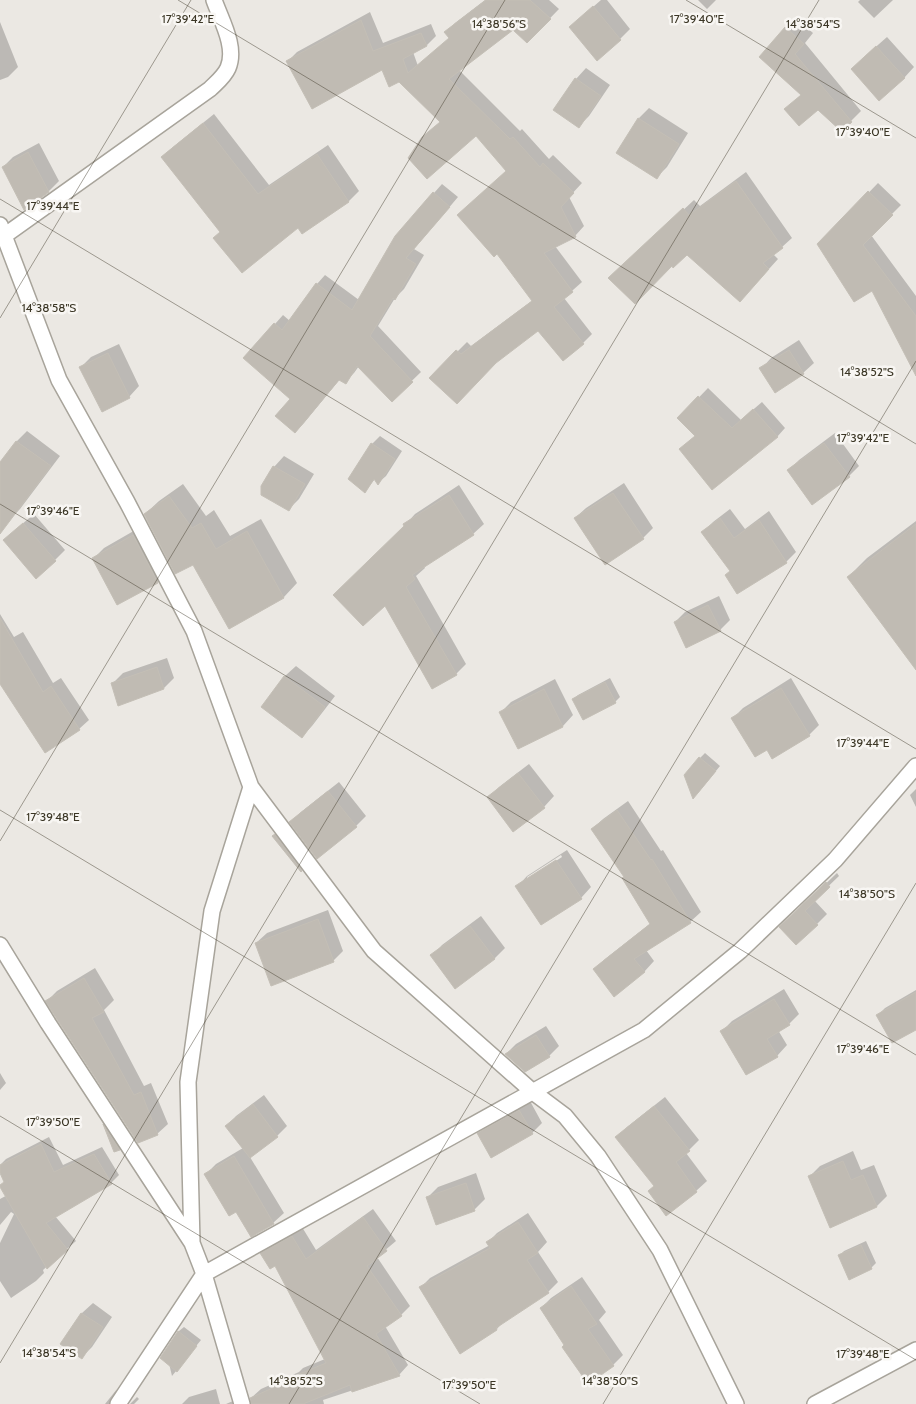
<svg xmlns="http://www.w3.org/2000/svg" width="916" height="1404" font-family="Cabin,sans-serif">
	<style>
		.shadow { fill: #0003; fill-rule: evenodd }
		.building { fill: #c0bbb3; stroke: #c4bfb6 }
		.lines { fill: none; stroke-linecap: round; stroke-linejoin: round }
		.minor-casing { stroke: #a8a49b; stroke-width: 18 }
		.minor { stroke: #fff; stroke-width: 15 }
		.ticks { fill: none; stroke: #3b3625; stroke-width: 1; stroke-opacity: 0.45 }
		.ticks-label { font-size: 12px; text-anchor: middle; fill: #3b3625; stroke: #f8f6f3; stroke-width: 5; stroke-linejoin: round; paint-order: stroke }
	</style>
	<rect width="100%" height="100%" fill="#ebe8e3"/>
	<path class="shadow" d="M485,0H549L559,9L527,42L514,29L459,70L520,131L522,129L549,159L553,155L582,183L569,197L584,226L575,236L555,246L582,282L564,298L592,334L583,343L538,329L431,378L467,342L471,346L533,300L498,252L508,170L477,134L441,122L400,81L383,69L287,62L297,52L370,12L383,43L431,24L436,36L427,45L413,52L418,66L450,38L446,32L455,23Z
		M601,0H607L630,29L620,39L570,27Z
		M698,0H716L707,9Z
		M860,0H893L874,18L858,2Z
		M796,18L813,33L805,43L861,111L842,130L818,108L786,109L802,94L786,28Z
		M0,22L18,67L8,77L0,80Z
		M887,37L914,67L904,78L862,59Z
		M586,68L610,85L589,116L579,126L555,109L576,79Z
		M649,108L688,133L667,167L657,177L639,118Z
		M214,114L269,185L328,145L359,191L349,201L302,232L298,226L221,231L162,157L173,147Z
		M39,143L59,181L49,191L25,208L3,167L13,157Z
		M746,172L792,238L782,247L773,254L778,259L749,291L687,253L672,265L620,269L694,200L700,206Z
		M878,183L901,205L871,235L916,296V344L872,289L819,244Z
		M442,184L458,197L414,249L424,255L404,289L395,298L378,326L421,372L392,400L359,366L354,373L345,382L340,379L304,423L295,432L292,399L275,324L283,315L290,321L317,284L325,275L359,300L434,193Z
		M799,340L814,363L803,373L775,391L761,369L771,358Z
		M119,344L139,386L129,397L81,367L91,357Z
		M708,388L741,420L762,402L785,428L777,437L680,449L696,435L679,418Z
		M27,431L60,456L20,509L10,519L0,511V464L17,441Z
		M835,433L859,466L849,476L789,470L799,460Z
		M380,436L402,451L386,476L378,483L375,479L365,491L372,444Z
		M284,456L314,474L299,499L289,509L274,467Z
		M624,483L653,528L643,538L575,518L586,508Z
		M183,484L206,516L214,510L230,536L261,519L297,583L284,597L230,627L194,563L145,514L159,501Z
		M459,485L484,524L473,534L424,566L425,568L416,576L466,664L456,674L385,604L405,526V525L415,514Z
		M730,509L745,529L769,511L796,552L786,562L731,570L703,532L713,522Z
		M34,514L65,550L55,560L15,530Z
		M916,521V668L848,577L867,558Z
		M144,525L168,572L158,582L118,603L94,558L104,548Z
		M719,596L730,620L720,630L675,622L685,612Z
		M0,614L14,637L23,632L53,683L61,678L89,720L79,729L45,751L0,683Z
		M167,658L174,678L164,688L112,684L123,673Z
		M296,666L335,696L312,726L302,736L262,707L285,676Z
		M610,678L620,697L615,702L573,699L578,695Z
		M791,678L819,725L809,735L767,748L733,718L743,708Z
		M555,679L573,715L563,726L519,748L501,712L511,702Z
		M705,753L720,766L698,793L700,758Z
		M529,764L554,796L544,807L489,797L499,787Z
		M339,782L366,816L356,826L291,822L301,812Z
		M916,789V807L910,795Z
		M628,801L661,851L663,850L701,912L690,922L646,950L654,961L644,972L594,969L605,959L651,923L625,877L592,829L603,819Z
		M285,825L312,860L302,870L274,836Z
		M567,850L591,887L581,898L517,887L527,876ZM561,855L562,857L527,880V877Z
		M837,873L839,876L814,900L827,914L817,924L791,917Z
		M328,910L343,951L333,961L256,943L267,933Z
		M481,916L505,948L494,959L432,956L442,945Z
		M95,968L114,1000L104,1010L144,1086L151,1083L168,1124L157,1134L47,1001L57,991Z
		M784,989L799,1014L789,1024L778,1030L787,1045L777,1056L722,1031L732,1021Z
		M916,990V1028L877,1016L885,1008Z
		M546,1026L559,1046L549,1056L506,1054L516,1044Z
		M0,1073L6,1083L0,1090Z
		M264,1095L287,1126L277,1136L250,1157L284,1213L273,1223L236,1211L206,1174L216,1164L243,1148L226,1126L236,1116Z
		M665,1097L699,1140L686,1153L707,1181L696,1191L666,1214L655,1185L617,1137L627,1127Z
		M530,1101L542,1123L532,1133L478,1134L489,1123Z
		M114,1115L129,1139L119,1149L115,1151L105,1125Z
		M49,1137L63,1165L102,1147L119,1175L111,1183L55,1216L76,1241L43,1270L44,1273L36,1281L11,1298L0,1281V1243L14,1214L11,1212L0,1225V1199L11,1193L0,1170V1165L6,1159Z
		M853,1151L861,1170L874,1165L887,1196L877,1206L831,1226L810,1176L820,1166Z
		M476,1173L485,1199L475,1209L436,1223L427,1198L438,1187Z
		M373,1209L396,1241L377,1257L410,1306L401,1315L385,1326L408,1365L399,1375L323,1400L324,1404H252L251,1398L261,1389L299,1372L303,1368L325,1359L275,1264L262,1254L271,1244L302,1227L316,1250Z
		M528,1213L547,1242L538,1252L558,1282L548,1292L503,1322L497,1329L461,1352L420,1288L430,1278L490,1245L488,1242L497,1233Z
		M866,1241L876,1263L871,1268L839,1256L844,1251Z
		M582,1277L606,1312L599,1320L623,1355L613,1365L566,1345L541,1308L551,1298Z
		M93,1303L112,1317L92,1347L82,1357L62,1344L82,1313Z
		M184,1327L201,1340L172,1376L166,1351L179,1331Z
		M117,1389L113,1397L115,1404H105Z
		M216,1389L220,1404H182L189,1397Z
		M137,1397L139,1399L134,1404H130Z
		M242,1397L245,1402L250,1404H226Z"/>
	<path class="building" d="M486,0H530L551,19L527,43L513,30L449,79L510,139L513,137L540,167L543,163L574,193L561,207L576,237L544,253L573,292L554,307L584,344L563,361L538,331L496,363L457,404L429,378L456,350L461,354L532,301L497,254L494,257L457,215L506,171L476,136L427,179L408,158L422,137L440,122L399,82L389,87L382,70L312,109L286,61L361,20L373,51L421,33L427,46L403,59L408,73L449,38L444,32Z
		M593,6L621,40L597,61L569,27Z
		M785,27L804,44L795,54L852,122L842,132L818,110L799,126L784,109L801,95L759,57Z
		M876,46L905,78L879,101L851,69Z
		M575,78L601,96L579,128L553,110Z
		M638,118L679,144L657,179L616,153Z
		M203,123L258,194L317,154L349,202L302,234L298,228L242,273L213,238L220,232L161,157Z
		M28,152L49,192L24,210L2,167Z
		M736,181L783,248L763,263L769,269L740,302L687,255L673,268L672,266L635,304L608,278L683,208L689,215Z
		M868,191L893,215L863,245L916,316V376L872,291L854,302L817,244Z
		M433,192L450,207L406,258L416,264L395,300L393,298L370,336L413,382L392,402L357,366L346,384L339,380L295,433L275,416L290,399L243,358L274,323L282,330L316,283L352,310L395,236Z
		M789,350L804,374L775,393L759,368Z
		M108,353L130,398L102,412L79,367Z
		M698,396L732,428L753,409L778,437L712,490L679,449L695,436L677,418Z
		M16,441L51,466L0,534V462Z
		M371,443L395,459L378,485L374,479L365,493L348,479Z
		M824,443L850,477L812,505L787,470Z
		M273,466L305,484L289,511L261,495V486Z
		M613,493L644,539L605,565L574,518Z
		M449,495L474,535L412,575L415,579L406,587L457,675L432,689L385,606L363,626L333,595L404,526L403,524Z
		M169,496L192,528L201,523L216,549L247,531L284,598L229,629L193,565L175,574L144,514Z
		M720,518L734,538L759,520L787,563L737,594L725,575L730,571L701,532Z
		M23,523L56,561L36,579L3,540Z
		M916,524V670L847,577Z
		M133,535L158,583L117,605L92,558Z
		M708,605L721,631L686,648L674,622Z
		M0,618L43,692L51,686L80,730L45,753L0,684Z
		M157,667L164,689L118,706L111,683Z
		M284,676L325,707L302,738L261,707Z
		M605,682L616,703L583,720L572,699Z
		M781,688L810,736L772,759L767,750L755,757L731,718Z
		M544,689L563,727L518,749L499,712Z
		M699,757L716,771L693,799L684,775Z
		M518,773L545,808L513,832L487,797Z
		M328,791L357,827L317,859L289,822Z
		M617,810L651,860L652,859L691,923L634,959L645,972L614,997L593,969L650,924L622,878L624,877L591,829Z
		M275,834L302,871L301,872L272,836Z
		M556,860L582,899L541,925L515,886Z
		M826,882L830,887L805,911L818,925L796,945L779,927Z
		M318,919L334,962L271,986L255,943Z
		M470,926L495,959L455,989L430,955Z
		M84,978L104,1012L92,1018L134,1095L141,1092L158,1135L138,1143L45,1001Z
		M916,992V1030L892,1043L876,1015Z
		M774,999L790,1025L767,1039L778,1057L746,1075L720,1031Z
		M536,1035L550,1057L525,1072L505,1054Z
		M253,1104L278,1137L250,1158L225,1126Z
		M654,1106L690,1151L676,1162L697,1192L666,1216L648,1191L654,1186L615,1137Z
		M519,1110L533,1134L491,1158L477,1133Z
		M103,1124L120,1150L114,1152Z
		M41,1144L54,1172L94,1154L112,1184L46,1223L68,1250L47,1269L0,1187V1185L4,1182L0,1173V1165Z
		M234,1156L274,1224L251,1237L236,1212L229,1216L204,1174Z
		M843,1161L851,1180L863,1175L877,1207L830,1228L808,1176Z
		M466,1183L475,1211L436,1225L426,1197Z
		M363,1217L387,1251L367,1266L402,1316L376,1334L400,1376L352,1392L350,1385L303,1404H251L250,1398L293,1379L292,1377L326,1363L275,1266L270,1269L260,1253L292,1236L306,1259Z
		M518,1222L538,1253L527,1260L549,1293L496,1328L497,1330L460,1354L419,1287L490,1248L486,1242Z
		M861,1245L872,1269L849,1280L838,1255Z
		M571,1286L597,1324L588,1329L614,1366L588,1384L562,1347L564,1345L540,1308Z
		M81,1313L103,1327L82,1359L60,1344Z
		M178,1331L197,1346L177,1372L160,1358Z"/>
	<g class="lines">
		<defs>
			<path id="minor" d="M0,225L59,380L127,502L194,631L251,787L212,911L188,1082L192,1243L204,1274L242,1404
				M4,236L210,89C216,83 224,77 228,68C237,47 221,20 214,0
				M251,787L374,951L533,1092L565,1116L598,1156L660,1250L736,1404
				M0,945L48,1023L192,1243
				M118,1404L204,1274L644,1030L740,951L835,860L916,766
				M815,1404L916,1350"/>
		</defs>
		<use href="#minor" class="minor-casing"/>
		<use href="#minor" class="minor"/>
	</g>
	<path class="ticks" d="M178,0L916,444M686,0L916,138M0,199L916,749M0,318L191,0M0,504L916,1055M0,810L916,1360M0,841L505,0M0,1116L480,1404M0,1363L819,0M289,1404L916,361M603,1404L916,883"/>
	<g class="ticks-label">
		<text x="188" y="23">17°39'42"E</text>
		<text x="697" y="23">17°39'40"E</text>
		<text x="499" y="28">14°38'56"S</text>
		<text x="813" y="28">14°38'54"S</text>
		<text x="863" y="136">17°39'40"E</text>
		<text x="53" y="210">17°39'44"E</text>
		<text x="49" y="312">14°38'58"S</text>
		<text x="867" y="376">14°38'52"S</text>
		<text x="863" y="442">17°39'42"E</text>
		<text x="53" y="515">17°39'46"E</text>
		<text x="863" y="747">17°39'44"E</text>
		<text x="53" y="821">17°39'48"E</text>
		<text x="867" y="898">14°38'50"S</text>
		<text x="863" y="1053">17°39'46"E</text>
		<text x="53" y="1126">17°39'50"E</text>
		<text x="49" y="1357">14°38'54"S</text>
		<text x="863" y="1358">17°39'48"E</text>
		<text x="296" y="1385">14°38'52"S</text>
		<text x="610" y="1385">14°38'50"S</text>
		<text x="469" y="1389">17°39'50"E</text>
	</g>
</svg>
